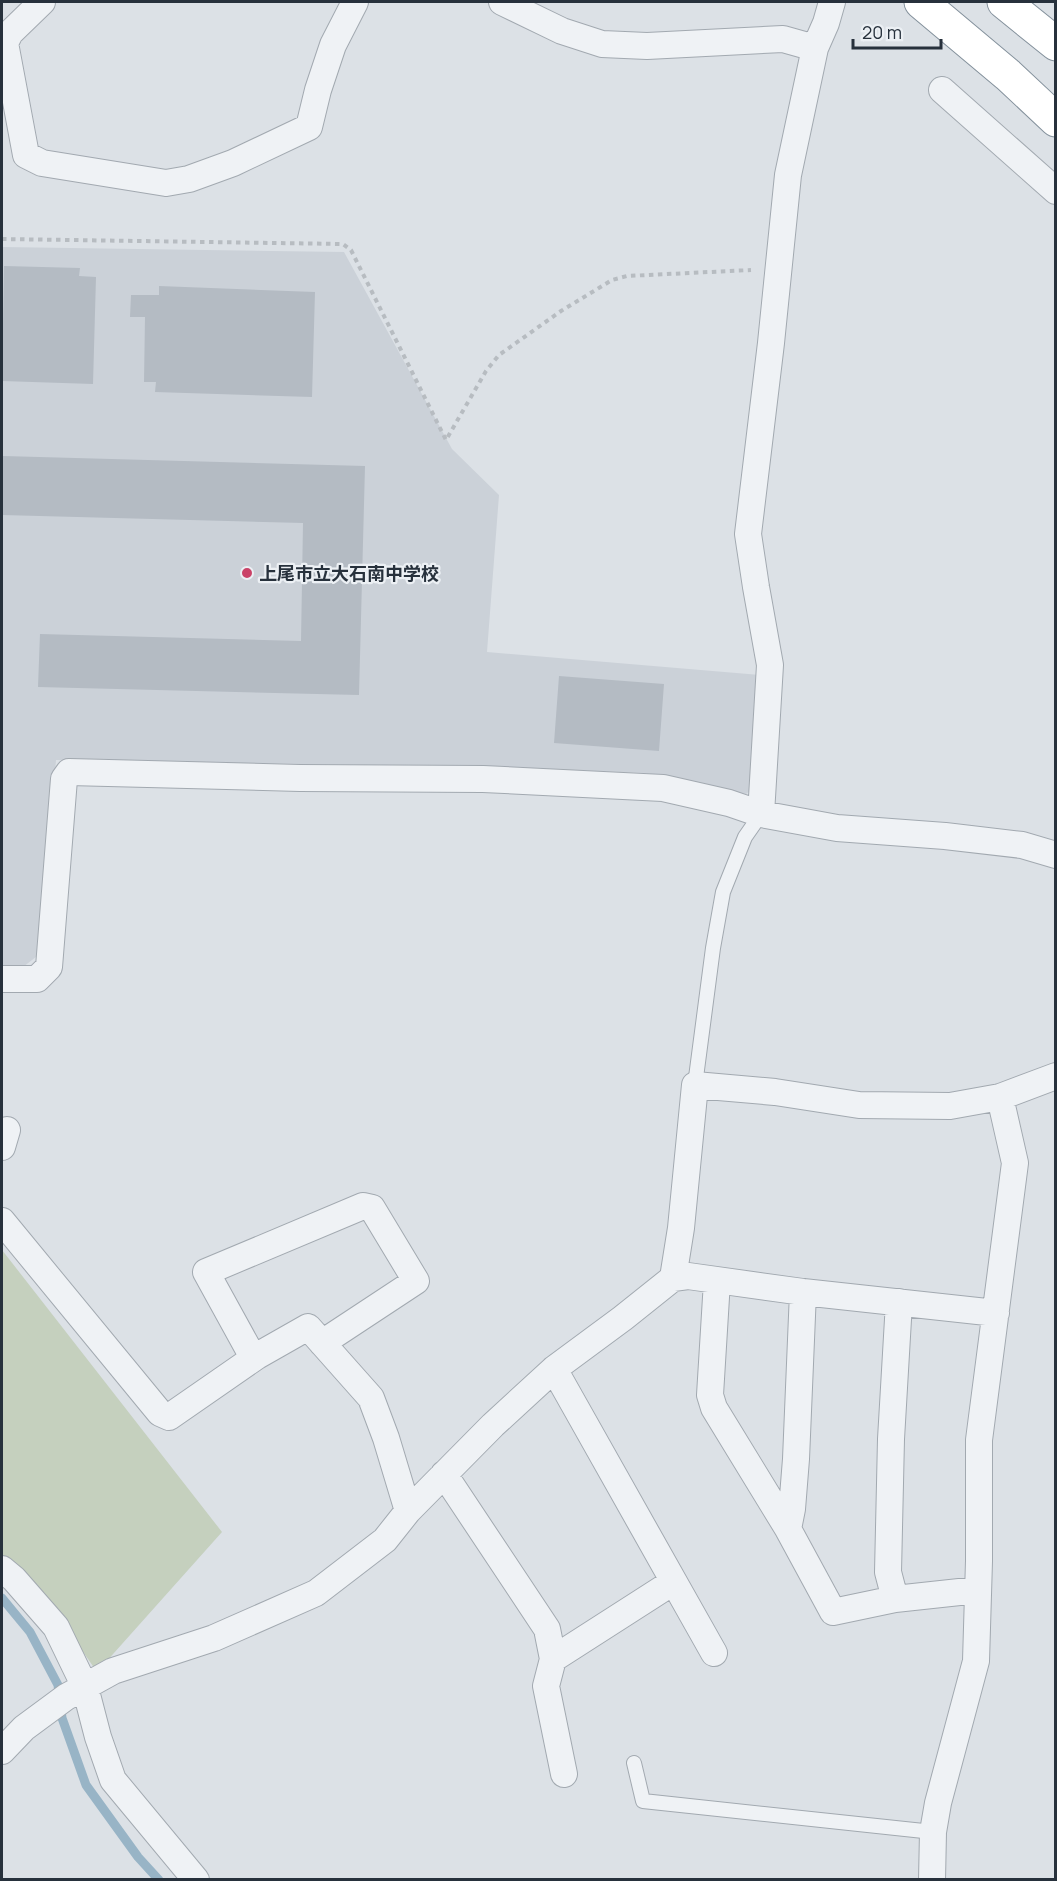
<svg xmlns="http://www.w3.org/2000/svg" width="1057" height="1881" font-family="Manrope,'Noto Sans JP',sans-serif">
	<style>
		.built { fill: #cbd1d8 }
		.green { fill: #c5d0be }
		.lines { fill: none; stroke-linecap: round; stroke-linejoin: round }
		.stream { stroke: #98b4c6; stroke-width: 9 }
		.building { fill: #b4bbc3 }
		.service-casing { stroke: #a2a9b0; stroke-width: 16 }
		.minor-casing { stroke: #a2a9b0; stroke-width: 28 }
		.trunk-casing { stroke: #84919c; stroke-width: 35 }
		.path { stroke: #b7bcc1; stroke-width: 4; stroke-dasharray: 4.5 4.5; stroke-linecap: butt }
		.service { stroke: #eff2f5; stroke-width: 14 }
		.minor { stroke: #eff2f5; stroke-width: 26 }
		.trunk { stroke: #fff; stroke-width: 33 }
		.poi-dot { fill: #ca4368; stroke: #ecf0f4; stroke-width: 2 }
		.labels { text-anchor: middle; dominant-baseline: central; stroke-width: 4.5; stroke-linejoin: round; paint-order: stroke }
		.poi-label { font-size: 18px; font-weight: bold; fill: #27313c; stroke: #ecf0f4; text-anchor: start }
	</style>
	<rect width="100%" height="100%" fill="#dce1e6"/>
	<path class="built" d="M2,247L344,252L452,449L499,495L487,652L760,675L756,786L746,794L646,773L496,767L56,760L41,953L23,967H2Z"/>
	<path class="green" d="M2,1250L222,1532L97,1672L39,1588L2,1555Z"/>
	<g class="lines">
		<path class="stream" d="M2,1598L30,1632L58,1685L62,1718L86,1785L138,1857L159,1880"/>
	</g>
	<path class="building" d="M4,266L80,268L79,276L96,277L93,384L2,381Z
		M159,286L315,292L312,397L155,392L156,382H144L145,317H130L131,295H159Z
		M3,456L365,466L359,695L38,687L40,634L301,641L303,523L2,515Z
		M559,676L664,684L659,751L554,743Z"/>
	<g class="lines">
		<defs>
			<path id="service" d="M695,1085L713,948L723,892L745,837L761,814
				M634,1763L643,1801L933,1832"/>
			<path id="minor" d="M42,2L10,33L5,43L26,155L42,163L166,183L189,179L233,163L309,127L318,90L333,45L355,2
				M502,2L562,31L602,44L647,46L783,39L815,48
				M942,90L1056,191
				M761,814L770,665L756,587L748,534L771,343L788,175L815,48L826,23L832,2
				M2,979H37L49,967L64,779L69,772L300,778L483,779L663,788L729,803L761,814L837,828L945,836L1022,845L1056,855
				M2,1147L7,1130
				M2,1221L160,1413L169,1417L257,1356
				M673,1278L688,1276L803,1292L996,1313
				M717,1281L710,1395L714,1408L788,1529L833,1612L895,1599L978,1590
				M322,1343L416,1281L372,1208L363,1206L206,1272L250,1352L257,1356L308,1327L371,1398L386,1438L408,1511
				M554,1369L714,1653
				M444,1474L547,1629L553,1659L546,1686L564,1774
				M788,1529L792,1509L796,1459L803,1292
				M2,1569L14,1579L56,1627L85,1687L98,1737L113,1780L196,1880
				M895,1599L888,1572L891,1439L899,1302
				M553,1659L673,1582
				M2,1751L24,1728L66,1697L113,1671L214,1638L316,1593L385,1540L408,1511L493,1425L554,1369L623,1318L673,1278L681,1228L695,1085L775,1092L859,1105L950,1106L1000,1097L1056,1076
				M932,1880L933,1832L938,1803L976,1661L979,1561V1440L1015,1163L1000,1097"/>
			<path id="trunk" d="M921,2L1008,75L1056,120
				M1004,2L1056,44"/>
		</defs>
		<use href="#service" class="service-casing"/>
		<use href="#minor" class="minor-casing"/>
		<use href="#trunk" class="trunk-casing"/>
		<path class="path" d="M2,239L343,244L351,250L446,440L486,371L499,355L561,311L612,280L627,276L751,270"/>
		<use href="#service" class="service"/>
		<use href="#minor" class="minor"/>
		<use href="#trunk" class="trunk"/>
	</g>
	<circle class="poi-dot" cx="247" cy="573" r="6"/>
	<g class="labels">
		<g class="poi-label">
			<text x="259" y="573">上尾市立大石南中学校</text>
		</g>
	</g>
	<rect width="1057" height="1881" fill="none" stroke="#27313c" stroke-width="6"/>
	<path d="M853 39v9h88v-9" fill="none" stroke="#27313c" stroke-width="3"/>
	<text x="862" y="39" font-size="18" fill="#27313c" stroke="#ecf0f4" stroke-width="4.5" paint-order="stroke">20 m</text>
</svg>
